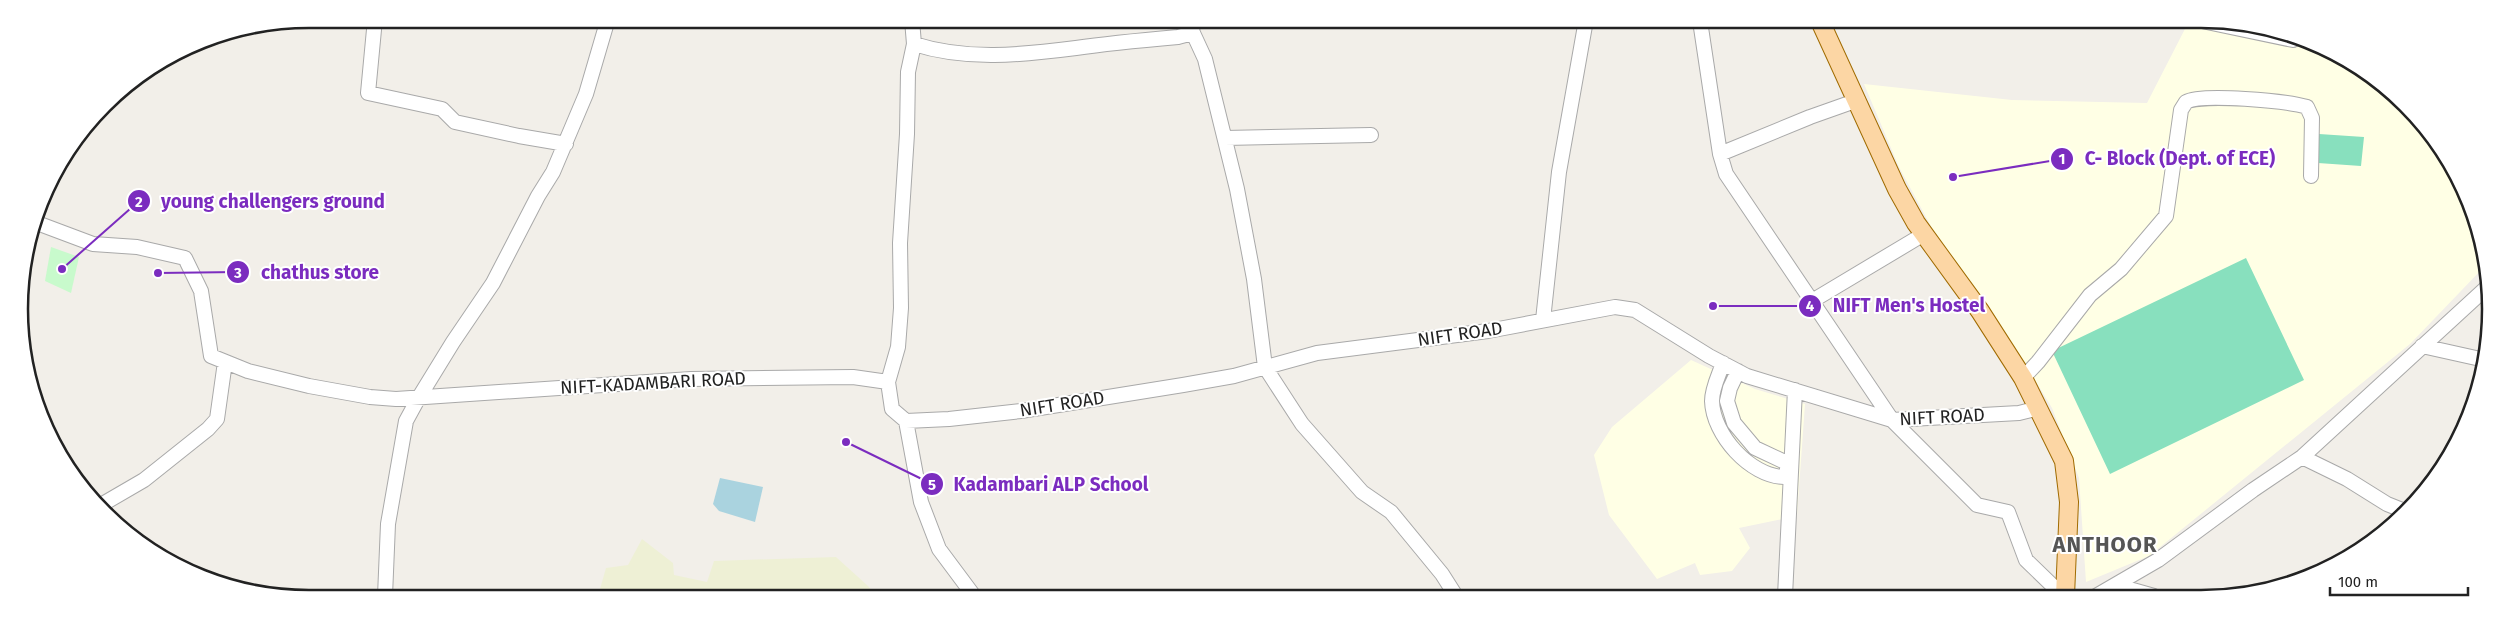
<svg xmlns="http://www.w3.org/2000/svg" width="2510" height="617" font-family="'Fira Sans',sans-serif">
	<style>
		.education { fill: #ffffe5 }
		.farmland { fill: #eef0d5 }
		.park { fill: #c8facc }
		.pitch { fill: #88e0be }
		.water { fill: #aad3df }
		.lines { fill: none; stroke-linecap: round; stroke-linejoin: round }
		.minor-casing { stroke: #a9a9a9; stroke-width: 16 }
		.major-casing { stroke: #a06b00; stroke-width: 20 }
		.minor { stroke: #fff; stroke-width: 14 }
		.major { stroke: #fcd6a4; stroke-width: 18 }
		.labels { text-anchor: middle; dominant-baseline: central; stroke-width: 4; stroke-linejoin: round; paint-order: stroke }
		.street-label { font-size: 18px; fill: #222; stroke: #fff }
		.district-label { font-size: 22px; font-weight: bold; letter-spacing: 1px; fill: #555; stroke: #fff }
		.rim { fill: none; stroke: #222; stroke-width: 2.5 }
		.leader { fill: none; stroke: #7b2cbf; stroke-width: 2 }
		.callout-dot { fill: #7b2cbf; stroke: #fff; stroke-width: 2 }
		.mark-label { font-size: 15px; text-anchor: middle; font-weight: bold; fill: #fff }
		.callout-label { font-size: 19px; text-anchor: middle; font-weight: bold; fill: #7b2cbf; stroke: #fff; stroke-width: 4; stroke-linejoin: round; paint-order: stroke }
	</style>
	<rect width="100%" height="100%" fill="#f2efe9"/>
	<path class="education" d="M2187,25L2330,52L2347,58L2432,132L2481,234L2484,267L2410,344L2149,556L2086,582L2079,478L2052,408L2026,365L1940,243L1899,167L1864,84L2012,100L2147,103Z
		M1691,360L1755,389L1805,404L1797,516L1739,528L1750,548L1732,571L1700,575L1695,563L1657,579L1609,515L1594,455L1612,427Z"/>
	<path class="farmland" d="M642,539L673,563L674,575L707,582L714,561L836,557L868,586L876,596H598L606,568L628,565Z"/>
	<path class="park" d="M51,247L79,257L71,293L45,281Z"/>
	<path class="pitch" d="M2319,134L2364,137L2361,166L2318,163Z
		M2246,258L2304,380L2110,474L2052,351Z"/>
	<path class="water" d="M720,478L763,487L755,522L719,511L713,504Z"/>
	<g class="lines">
		<defs>
			<path id="minor" d="M375,19L368,93L442,109L455,122L519,136L566,144
				M912,20L914,44L908,72L907,134L900,243L901,308L898,347L888,382L892,409L906,421L949,419L1021,411L1183,385L1234,376L1317,353L1488,331L1615,307L1635,310L1709,356L1747,376L1892,420L2019,413L2039,408
				M1700,21L1720,154L1726,174L1892,420L1977,505L2008,512L2026,560L2056,589L2065,584
				M2202,21L2293,40
				M1193,33L1205,59L1237,189L1254,279L1265,367L1302,424L1362,492L1391,512L1442,574L1456,596
				M914,44C967,61 1021,55 1076,48C1110,43 1144,40 1178,37L1193,33L1190,20
				M1225,138L1371,135
				M1720,154L1810,117L1858,100
				M37,223L93,244L137,247L185,258L201,291L211,356L248,371L309,386L370,397L396,399L691,379L853,377L888,382
				M1812,301L1924,234
				M1543,320L1559,172L1586,20
				M2422,346L2485,360
				M1723,363C1719,375 1712,388 1712,401C1713,435 1750,476 1784,477L1787,471V463L1755,448L1734,423L1727,401L1730,388L1738,371
				M2023,378L2038,362L2090,295L2121,269L2166,216L2181,110L2186,102C2201,93 2288,101 2307,107L2312,118L2311,176
				M906,421L921,502L939,549L974,596
				M2302,457L2347,479L2387,504L2407,512
				M101,505L144,480L208,429L217,419L225,362
				M2115,585L2154,596
				M385,596L388,524L406,421L418,399L453,342L493,283L538,196L553,172L586,94L608,19
				M1785,596L1795,390
				M2096,596L2158,560L2253,490L2302,457L2485,289"/>
			<path id="major" d="M1820,21L1897,189L1916,223L1980,311L2023,378L2064,461L2069,502L2065,596"/>
		</defs>
		<use href="#minor" class="minor-casing"/>
		<use href="#major" class="major-casing"/>
		<use href="#minor" class="minor"/>
		<use href="#major" class="major"/>
	</g>
	<g class="labels">
		<g class="street-label">
			<text transform="translate(1460 334) rotate(-8)">NIFT ROAD</text>
			<text transform="translate(653 383) rotate(-3)">NIFT-KADAMBARI ROAD</text>
			<text transform="translate(1062 404) rotate(-9)">NIFT ROAD</text>
			<text transform="translate(1942 417) rotate(-3)">NIFT ROAD</text>
		</g>
		<g class="district-label">
			<text x="2105" y="544">ANTHOOR</text>
		</g>
	</g>
	<path d="M0 0H2510V617H0ZM309 28H2201A281 281 0 0 1 2482 309V309A281 281 0 0 1 2201 590H309A281 281 0 0 1 28 309V309A281 281 0 0 1 309 28Z" fill="#fff" fill-rule="evenodd"/>
	<path class="rim" d="M309 28H2201A281 281 0 0 1 2482 309V309A281 281 0 0 1 2201 590H309A281 281 0 0 1 28 309V309A281 281 0 0 1 309 28Z"/>
	<path class="leader" d="M1953 177L2062 159M62 269L139 201M158 273L238 272M1713 306L1810 306M846 442L932 484"/>
	<g class="callout-dot">
		<circle cx="1953" cy="177" r="5"/>
		<circle cx="62" cy="269" r="5"/>
		<circle cx="158" cy="273" r="5"/>
		<circle cx="1713" cy="306" r="5"/>
		<circle cx="846" cy="442" r="5"/>
		<circle cx="2062" cy="159" r="12"/>
		<circle cx="139" cy="201" r="12"/>
		<circle cx="238" cy="272" r="12"/>
		<circle cx="1810" cy="306" r="12"/>
		<circle cx="932" cy="484" r="12"/>
	</g>
	<g class="mark-label">
		<text x="2062" y="164">1</text>
		<text x="139" y="207">2</text>
		<text x="238" y="278">3</text>
		<text x="1810" y="311">4</text>
		<text x="932" y="490">5</text>
	</g>
	<g class="callout-label">
		<text x="2180" y="165">C- Block (Dept. of ECE)</text>
		<text x="273" y="208">young challengers ground</text>
		<text x="320" y="279">chathus store</text>
		<text x="1909" y="312">NIFT Men's Hostel</text>
		<text x="1051" y="491">Kadambari ALP School</text>
	</g>
	<path d="M2330 587v8h138v-8" fill="none" stroke="#222222" stroke-width="2.5"/>
	<text x="2338" y="587" font-size="15" fill="#222222" stroke="#ffffff" stroke-width="4" paint-order="stroke">100 m</text>
</svg>
